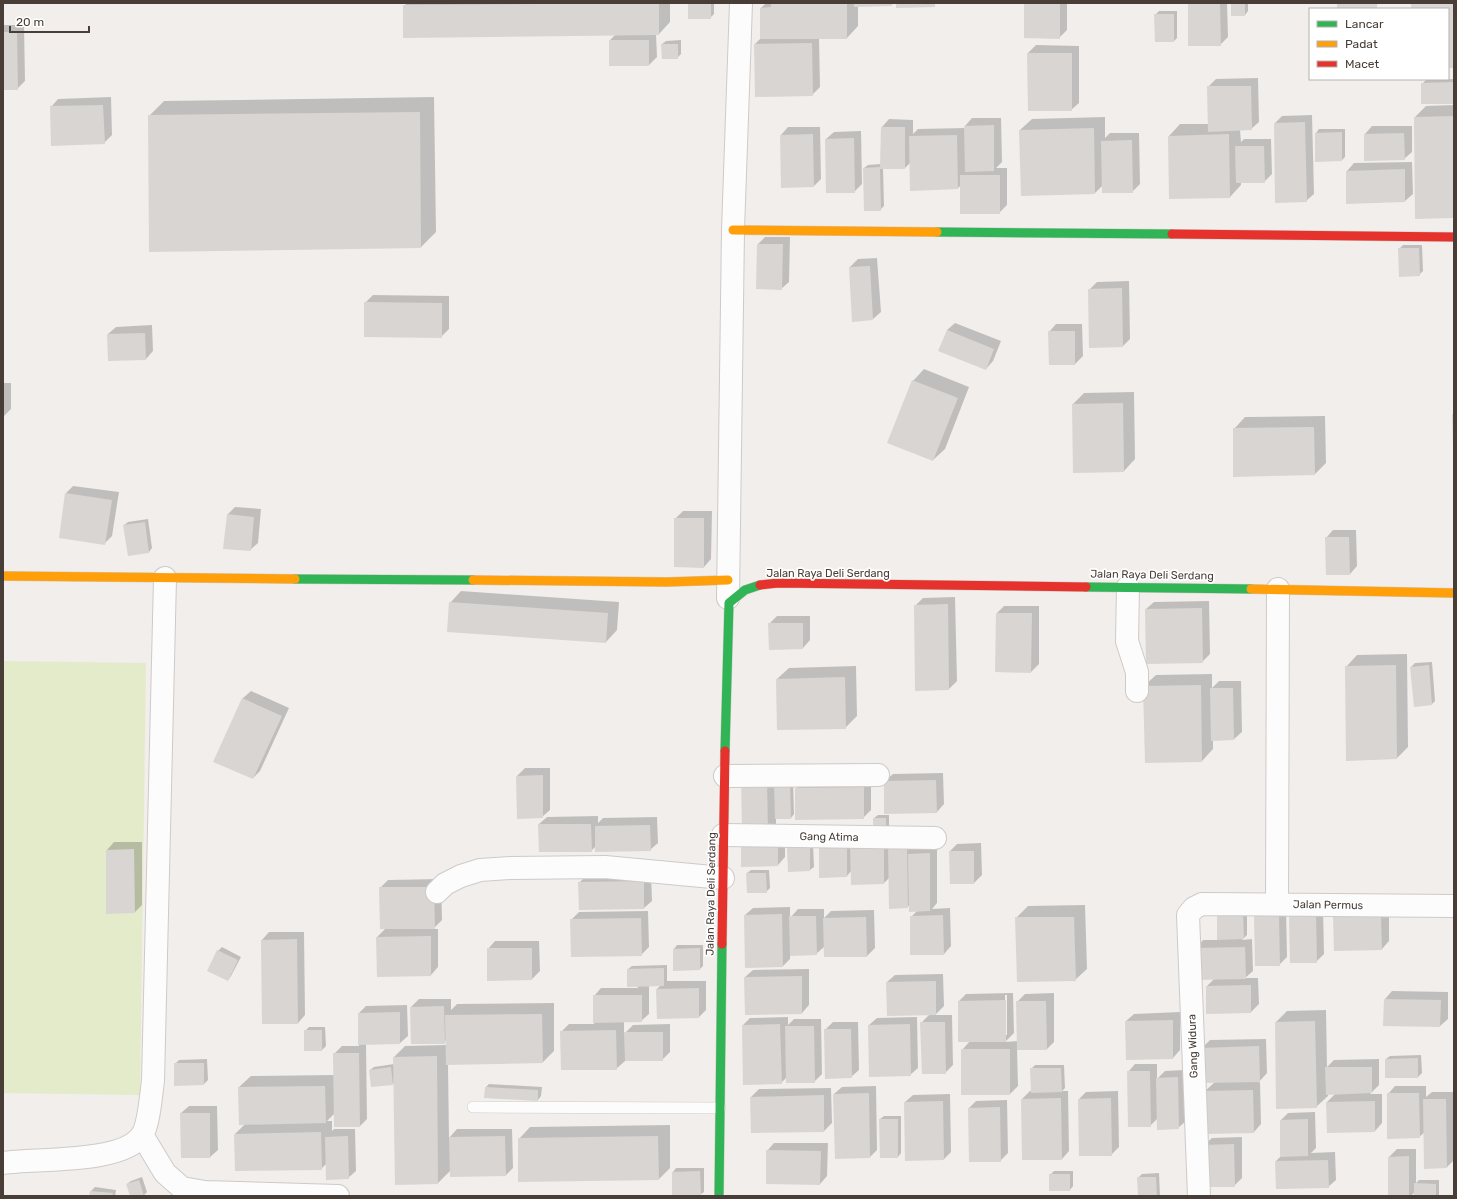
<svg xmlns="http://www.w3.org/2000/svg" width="1457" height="1199" font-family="Rubik,sans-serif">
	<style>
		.green { fill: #e4ebcb }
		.shadow { fill: #0003; fill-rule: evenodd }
		.building { fill: #d9d5d2 }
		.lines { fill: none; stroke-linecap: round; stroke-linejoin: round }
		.lane-casing { stroke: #cecac7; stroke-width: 12 }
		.street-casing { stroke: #cecac7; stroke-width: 24 }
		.fast-casing { stroke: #d2cbc3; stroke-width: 10 }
		.slow-casing { stroke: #d2cbc3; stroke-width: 10 }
		.jam-casing { stroke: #d2cbc3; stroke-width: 10 }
		.lane { stroke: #fdfcfc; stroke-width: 11 }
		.street { stroke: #fdfcfc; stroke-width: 22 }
		.fast { stroke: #30b455; stroke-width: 9 }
		.slow { stroke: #ff9f0a; stroke-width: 9 }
		.jam { stroke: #e5322d; stroke-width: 9 }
		.labels { text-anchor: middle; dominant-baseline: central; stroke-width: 3.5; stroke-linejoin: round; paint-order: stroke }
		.street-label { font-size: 11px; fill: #483e37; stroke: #fff }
	</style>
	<rect width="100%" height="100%" fill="#f1eeeb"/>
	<path class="green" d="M3,661L146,663L140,1095L3,1093Z"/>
	<path class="shadow" d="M407,3H670V22L659,34H656L657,57L649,65L610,40L616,34L404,6Z
		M689,3H714V14L710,18Z
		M766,3H893L891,5L858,6V26L847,38H819L820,87L812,95L755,44L761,38V8Z
		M1025,3H1067V30L1059,38Z
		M1189,3H1227L1228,37L1220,45Z
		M1232,3H1248V11L1245,15Z
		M1159,11H1177V38L1174,41L1155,15Z
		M3,25H24L25,81L17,89H3Z
		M681,40V54L677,58L662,44L666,41Z
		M1036,45L1079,46V103L1071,110H1029L1028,53Z
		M1258,78L1259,122L1251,129L1240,130L1241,142L1244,139H1271L1272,174L1264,182H1241V185L1230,197L1170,198L1169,136L1180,124H1209L1208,87L1216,79Z
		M1454,79V103L1422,84L1426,80Z
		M111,97L112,135L104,143L51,107L58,99Z
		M434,97L436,232L421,247L149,116L164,101Z
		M1454,105V217L1415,117L1426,106Z
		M1312,115L1314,194L1306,201L1275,123L1282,116Z
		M1105,117V138L1110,133H1139L1140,184L1132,192L1103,185L1095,193L1020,130L1032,119Z
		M972,118H1001L1002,162L996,168H1007V205L999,213L961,185L958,188L911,162L905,168H883L884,206L880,210L864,168L868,165L881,164L882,127L889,119L913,120V134L918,129L965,128V126Z
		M1372,126H1412V152L1404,159L1365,160V134Z
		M788,127H820L821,179L814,186L781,135Z
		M1319,129H1345V157L1342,160L1316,133Z
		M861,131L862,184L854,192L826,139L834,132Z
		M1412,162L1413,194L1405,201L1347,203V171L1354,163Z
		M765,237H790L789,282L781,289L758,244Z
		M1403,245H1422L1423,271L1419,275L1399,249Z
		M877,258L881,312L873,319L850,267L858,259Z
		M1129,281L1130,339L1123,346L1089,290L1097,282Z
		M373,295L449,296V329L441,337L365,303Z
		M955,323L1001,341L993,361L986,369L947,330Z
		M1056,324H1082L1083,356L1075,364H1049V332Z
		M152,325L153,351L146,359L108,334L116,327Z
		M924,369L969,387L945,449L933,460L913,381Z
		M3,383H11V409L3,417Z
		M1134,392L1135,459L1124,471L1073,404L1084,393Z
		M1325,416L1326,463L1315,474L1234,429L1245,417Z
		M73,486L119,492L112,536L104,544L66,493Z
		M235,507L261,509L258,543L250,550L228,514Z
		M683,511H712L711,559L704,567L675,519Z
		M148,519L152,548L149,552L124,525L128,522Z
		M1333,530H1356L1357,566L1350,574L1326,538Z
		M461,591L619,602L617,630L606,642L450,603Z
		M955,597L957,681L949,689L916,690L915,606L923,598Z
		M1209,601L1210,654L1202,662L1146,609L1154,602Z
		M1004,606H1039V664L1031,672L997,613Z
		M777,616H810V640L803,648L769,624Z
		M1407,654L1408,747L1397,758L1346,667L1357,655Z
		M1432,662L1435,701L1432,704L1411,667L1415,663Z
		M856,666L857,716L845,728L777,679L789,668Z
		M1212,674V688L1219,681H1241L1242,732L1234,739L1213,740V749L1202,761L1144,686L1156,675Z
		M251,691L289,708L260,771L253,778L214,761L243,698Z
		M525,768H550V810L542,817L517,776Z
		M943,773L944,804L937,812L885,781L893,774Z
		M742,778L793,781L794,814L791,818H776V824L768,832Z
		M871,780V810L863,818L796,789L803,781Z
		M878,815H889V826L886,829L874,818Z
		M598,816V823L603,818L657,817L658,843L650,850L596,846L591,851L539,824L547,817Z
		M785,836V857L778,865L742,866Z
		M914,839V849L917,847L937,846V903L932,909L950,908L951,946L944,954L911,917L917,911L910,905L907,907L890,877L884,883L851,871L847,876L820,848L828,840Z
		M114,842H142V905L135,912L107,850Z
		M792,843H813L814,867L810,870L789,871V847Z
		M981,843L982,875L974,883L950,851L957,844Z
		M751,870H769L770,888L766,892L747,873Z
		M651,874L652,901L644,908L580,882L587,875Z
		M441,879L442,920L433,929H438V967L431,975L378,976L377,937L386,928L380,888L388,880Z
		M1085,905L1087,969L1075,980L1016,918L1028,906Z
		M790,907V918L798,909H824V918L831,911L874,910L875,948L867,956L824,947L816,954L790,955V959L783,966L745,915L753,908Z
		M1262,908H1286L1287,957L1279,965H1256L1255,916Z
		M1298,908H1323L1324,954L1316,962L1290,916Z
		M1247,909V935L1242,940L1252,939L1253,971L1245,978H1258L1259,1004L1251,1012L1207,986L1214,979L1196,948L1203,940H1218V913Z
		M1389,909V941L1382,949L1334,918L1341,910Z
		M648,911L649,947L641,955L571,920L579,912Z
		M269,932H304L305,1015L298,1023L262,940Z
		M495,941H539L540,971L532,979L488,980V949Z
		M677,945H703V966L700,969L674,949Z
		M222,947L241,957L231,976L228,980L218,951Z
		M667,965V981H706V1010L699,1017L657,989L661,985H649V1014L641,1021L624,1022V1034L633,1025L670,1024V1052L662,1060L625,1061L616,1069L561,1032L569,1024H594V996L601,988H638L628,969L632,966Z
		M809,969V1005L802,1013L745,977L753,970Z
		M943,974L944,1006L935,1015H952L953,1065L945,1073L921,1023L930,1014L887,982L895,975Z
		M1392,991L1448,992V1019L1440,1026L1384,1025L1385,999Z
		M1013,993L1014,1033L1005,1042L1018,1041L1017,1002L1025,994L1054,993V1042L1047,1049H1017L1018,1086L1010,1094L962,1050L970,1041L959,1001L966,994ZM1005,995H1007V1035H1005Z
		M419,999H451V1010L457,1004L554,1003V1051L543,1062L448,1064L449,1138L457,1129H512L513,1168L506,1175L450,1171L438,1183L396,1184L394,1083L372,1086L370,1070L374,1067L394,1064V1057L405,1046L446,1045V1040L444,1043L411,1007Z
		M407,1005L408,1036L400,1043L366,1044L367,1119L360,1126L335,1113L327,1121H332V1131L334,1129H355L356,1171L348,1178L326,1164L321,1169L235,1134L245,1124L239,1087L251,1076L335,1075L334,1054L342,1046H359V1013L366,1006Z
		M1326,1010L1327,1067L1334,1060L1379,1059V1085L1370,1094H1382V1123L1375,1131L1327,1102L1336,1093L1328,1094V1096L1316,1107L1276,1022L1287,1011Z
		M1180,1012V1050L1173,1058L1126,1021L1134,1014Z
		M788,1017V1025L794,1019H821L822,1074L814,1082L787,1077L781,1083L743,1025L750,1018Z
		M917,1017L918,1068L910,1075L869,1025L877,1018Z
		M833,1022H858L859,1070L851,1077L825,1030Z
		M309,1027H325L326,1046L322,1050H305V1031Z
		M1266,1039L1267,1073L1258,1083L1260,1082L1261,1124L1254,1132L1205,1091L1215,1082L1202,1048L1210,1040Z
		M1421,1055L1422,1073L1418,1077L1386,1059L1390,1056Z
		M207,1059L208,1080L204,1084L175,1064L179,1060Z
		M1135,1064H1157V1079L1165,1071L1185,1070L1186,1121L1178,1128L1158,1118L1150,1126L1128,1072Z
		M1035,1065H1064L1065,1088L1062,1091H1068L1069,1151L1062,1159L1022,1099L1030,1091H1032L1031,1069Z
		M489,1084L542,1087L541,1096L538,1100L486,1087Z
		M876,1086L877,1150L870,1157L834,1094L842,1087Z
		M1395,1086H1426V1097L1432,1092H1453L1454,1160L1447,1167L1425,1132L1419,1137L1388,1094Z
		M831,1088L832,1123L824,1131L751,1097L759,1089Z
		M1118,1091L1119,1147L1111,1155L1079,1099L1086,1092Z
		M950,1094L951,1152L944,1159L905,1102L913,1095Z
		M1007,1100L1008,1153L1000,1161L969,1108L976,1101Z
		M189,1106H217L218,1150L210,1157H182L181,1113Z
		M1315,1112L1316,1148L1311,1153L1335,1152L1336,1180L1328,1187L1277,1188L1276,1161L1281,1156V1120L1288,1113Z
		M884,1116H901V1153L898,1157L880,1119Z
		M670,1125V1168L659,1179L519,1139L530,1127Z
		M1242,1137V1178L1234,1186L1204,1145L1212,1138Z
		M774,1143H828L827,1176L820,1184L767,1151Z
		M1397,1149H1416V1183L1419,1180H1439V1196H1415V1192L1411,1196H1389V1157Z
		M676,1168H704V1192L700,1195L673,1196V1172Z
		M1054,1171H1073V1186L1070,1190L1050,1175Z
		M1159,1173L1160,1196H1139L1138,1178L1142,1174Z
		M142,1177L147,1192L143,1196H131L127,1184L131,1181Z
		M95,1187L116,1190L115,1196H91V1191Z"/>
	<path class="building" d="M659,3V35L403,38V5Z
		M688,3H711V19H688Z
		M771,3H847V39H760V8L771,7Z
		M854,3H891L892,6L854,7Z
		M896,3H935V7L896,8Z
		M1024,3H1060V39L1024,38Z
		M1188,3H1220L1221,46H1188Z
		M1231,3H1245V16H1231Z
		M1337,3H1377V8L1337,9Z
		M1411,3H1454V68H1448V9H1411Z
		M1154,14H1174V42H1155Z
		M3,32H17L18,90H3Z
		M609,40H649V66H609Z
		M812,43L813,96L755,97L754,44Z
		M661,44H678V59H662Z
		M1027,53H1072V111H1028Z
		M1454,82V104H1421V83Z
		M1207,86H1251L1252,130L1208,132Z
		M103,105L105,144L51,146L50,106Z
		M420,112L421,248L149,252L148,115Z
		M1454,116V218L1415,219L1414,117Z
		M1305,122L1307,202L1275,203L1274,123Z
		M994,125V171L965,172L964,126Z
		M881,127H905V169H880L881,211H864L863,168L880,167Z
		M1094,128L1095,194L1021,196L1019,130Z
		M1342,132V161L1315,162V133Z
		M1404,133L1405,160L1364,161V134Z
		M813,134L814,187L781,188L780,135Z
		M1229,134L1230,198L1169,199L1168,136Z
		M957,135L958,189L910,191L909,136Z
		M854,138L855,193H826L825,139Z
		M1132,140L1133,193H1102L1101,141Z
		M1235,146H1264L1265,183H1236Z
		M1405,169V202L1346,204V171Z
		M960,175H1000V214H960Z
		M757,244H783L782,290L756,289Z
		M1398,248H1419L1420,276L1399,277Z
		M870,266L873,320L852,322L849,267Z
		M1122,288L1123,347L1089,348L1088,289Z
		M364,302L442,303V338L364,337Z
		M947,330L994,349L986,370L938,351Z
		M1048,331H1075V365H1049Z
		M145,333L146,360L108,361L107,334Z
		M912,380L958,398L933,461L887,443Z
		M1123,403L1124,472L1073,473L1072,404Z
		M1452,414H1454V447H1453Z
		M1314,427L1315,475L1233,477V428Z
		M65,493L112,500L105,545L59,538Z
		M227,514L254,517L251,551L223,549Z
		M674,518H704V568L674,567Z
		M145,522L149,553L128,556L123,525Z
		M1325,537H1349L1350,575H1326Z
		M449,602L608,613L606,643L447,632Z
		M948,604L949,690L915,691L914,605Z
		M1202,608L1203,663L1146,664L1145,609Z
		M996,613H1032L1031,673L995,672Z
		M768,623H803V649L769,650Z
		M1396,665L1397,759L1346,761L1345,666Z
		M1429,665L1432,705L1414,707L1410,667Z
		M845,677L846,729L777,730L776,679Z
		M1201,685L1202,762L1145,763L1143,686Z
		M1210,688H1233L1234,740L1211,741Z
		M242,698L282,716L253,779L213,762Z
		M543,775V818L517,819L516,776Z
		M741,777H767L768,833H742Z
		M936,780L937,813L884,814V781Z
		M790,784L791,819H775L774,785Z
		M864,787V819L795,820V788Z
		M873,818H886V830H873Z
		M538,824H591L592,852H539Z
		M650,825L651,851L595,852V826Z
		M778,843V866L741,867V844Z
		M850,843H884V884L851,885Z
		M810,846V871L788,872L787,847Z
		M888,846H907L908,908L889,909Z
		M847,847V877L819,878V848Z
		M134,849L135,913L106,914V850Z
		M949,851H974V884H950Z
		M930,853V911L909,912L908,854Z
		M746,873H766L767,893H747Z
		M644,881V909L579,910L578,882Z
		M379,887H434L435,929H380Z
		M1217,912H1243L1244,939L1217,940Z
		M782,914L783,967L745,968L744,915Z
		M943,915L944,955H910V916Z
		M1279,915L1280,966H1255L1254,916Z
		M1316,915L1317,963H1290L1289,916Z
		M789,916H816L817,955L790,956Z
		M1381,916L1382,950L1334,951L1333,917Z
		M866,917L867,957H824L823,918Z
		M1015,917H1074L1076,981L1017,982Z
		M641,918L642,956L571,957L570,919Z
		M431,936V976L377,977L376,937Z
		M297,939L298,1024H262L261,940Z
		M1245,947L1246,979L1195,980V948Z
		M487,948H532V980L487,981Z
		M700,948V970L673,971V949Z
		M217,950L238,960L228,981L207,971Z
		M664,968V986L627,987V969Z
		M802,976V1014L745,1015L744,977Z
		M936,981V1015L887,1016L886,982Z
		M1251,985V1013L1206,1014V986Z
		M699,988V1018L657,1019L656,989Z
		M593,995H642V1022L593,1023Z
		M1384,999L1441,1000L1440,1027L1383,1026Z
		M1006,1000V1042H958V1001Z
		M1016,1001H1046L1047,1050H1017Z
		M444,1006L445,1044H411L410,1007Z
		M400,1012V1044L358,1045V1013Z
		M542,1014L543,1063L446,1065L445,1015Z
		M1173,1020V1059L1126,1060L1125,1021Z
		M1315,1021L1317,1108L1276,1109L1275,1022Z
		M920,1022H945L946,1074H922Z
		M780,1024L782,1084L743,1085L742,1025Z
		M910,1024L911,1076L869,1077L868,1025Z
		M785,1026H814L815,1083H786Z
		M824,1029H851L852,1078L825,1079Z
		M304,1030H322V1051H304Z
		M616,1030L617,1070H561L560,1031Z
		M624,1032H663V1061H625Z
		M1259,1046L1260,1082L1202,1083L1201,1048Z
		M961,1049H1010V1095H961Z
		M333,1053H359L360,1127H334Z
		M437,1056L438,1184L395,1185L393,1057Z
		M1418,1058V1078H1385V1059Z
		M174,1063H204V1085L174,1086Z
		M391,1067L393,1085L371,1087L369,1070Z
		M1325,1067H1372V1093L1326,1095Z
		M1030,1068H1061L1062,1092L1031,1093Z
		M1127,1071H1150L1151,1127H1128Z
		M1178,1077L1179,1129L1157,1130L1156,1078Z
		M325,1086L326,1123L239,1125L238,1087Z
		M485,1087L538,1090V1101L484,1098Z
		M1253,1090L1254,1133L1205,1134L1204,1091Z
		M869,1093L870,1158L835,1159L833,1094Z
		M1387,1093H1419L1420,1138L1387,1139Z
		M824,1095V1132L751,1133L750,1097Z
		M1061,1098L1062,1160H1022L1021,1099Z
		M1111,1098L1112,1156H1079L1078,1099Z
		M1423,1099H1446L1447,1168L1424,1169Z
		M943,1101L944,1160L905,1161L904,1102Z
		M1375,1101V1132L1327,1133L1326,1102Z
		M1000,1107L1001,1162H969L968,1108Z
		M180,1113H210V1158H181Z
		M879,1119H898V1158H880Z
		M1308,1119V1156L1280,1157V1120Z
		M321,1132L322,1170L235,1171L234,1134Z
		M348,1136L349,1179L326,1180L325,1137Z
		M505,1136L506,1176L450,1177L449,1137Z
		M658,1136L659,1180L518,1182V1138Z
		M1234,1144L1235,1187H1204L1203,1145Z
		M766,1150L821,1151L820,1185L766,1184Z
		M1409,1156V1196H1388V1157Z
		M1328,1160L1329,1188L1276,1189L1275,1161Z
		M700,1171L701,1196H672V1172Z
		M1049,1174H1070V1191H1049Z
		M1137,1177H1156L1157,1196H1138Z
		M139,1180L144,1196H130L126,1184Z
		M1414,1183L1436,1184V1196H1414Z
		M90,1191L113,1193L112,1196H89Z"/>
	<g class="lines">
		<defs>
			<path id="lane" d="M473,1107L720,1108"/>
			<path id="street" d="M1128,587L1127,641L1137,672V691
				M728,598L733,230L741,3
				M725,776L878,775
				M723,835L935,838
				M437,892L445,884L461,876L480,870L511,868L605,867L723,878
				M1277,904L1278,589
				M142,1135L165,1173L182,1188L205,1192L338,1196
				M3,1163C36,1158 123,1164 142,1135C149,1125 151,1094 153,1081L165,578
				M1199,1196L1188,915L1194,908L1202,904L1454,906"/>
			<path id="fast" d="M937,232L1172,234
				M295,579L473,580
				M1086,587L1251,589
				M725,751L729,603L745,590L760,585
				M719,1196L722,944"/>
			<path id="slow" d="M733,230L937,232
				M3,576L295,579
				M473,580L667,582L728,580
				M1251,589L1454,593"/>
			<path id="jam" d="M1172,234L1454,237
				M760,585L778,583L1086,587
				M722,944L725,751"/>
		</defs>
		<use href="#lane" class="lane-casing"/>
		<use href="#street" class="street-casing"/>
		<use href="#fast" class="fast-casing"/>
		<use href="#slow" class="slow-casing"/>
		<use href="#jam" class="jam-casing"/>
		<use href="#lane" class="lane"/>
		<use href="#street" class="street"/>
		<use href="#fast" class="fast"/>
		<use href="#slow" class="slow"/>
		<use href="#jam" class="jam"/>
	</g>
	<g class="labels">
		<g class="street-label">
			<text x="828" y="573">Jalan Raya Deli Serdang</text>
			<text transform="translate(1152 575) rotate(1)">Jalan Raya Deli Serdang</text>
			<text transform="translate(829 837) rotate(1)">Gang Atima</text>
			<text transform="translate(711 894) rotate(-89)">Jalan Raya Deli Serdang</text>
			<text transform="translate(1328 905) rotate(1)">Jalan Permus</text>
			<text transform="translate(1193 1046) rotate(-92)">Gang Widura</text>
		</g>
	</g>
	<rect width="1457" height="1199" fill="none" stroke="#483e37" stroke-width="8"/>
	<rect x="1309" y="8" width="140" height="72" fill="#ffffff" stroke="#b6b2af"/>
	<rect x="1317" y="21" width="20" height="6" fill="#30b455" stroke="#b6b2af"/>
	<text x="1345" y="28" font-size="12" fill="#483e37">Lancar</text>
	<rect x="1317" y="41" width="20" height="6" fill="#ff9f0a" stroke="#b6b2af"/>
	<text x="1345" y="48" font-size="12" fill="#483e37">Padat</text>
	<rect x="1317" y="61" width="20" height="6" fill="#e5322d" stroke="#b6b2af"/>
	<text x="1345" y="68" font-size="12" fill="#483e37">Macet</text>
	<path d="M10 26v6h79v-6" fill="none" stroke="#483e37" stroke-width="2"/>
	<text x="16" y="26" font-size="12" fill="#483e37" stroke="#ffffff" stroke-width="3" paint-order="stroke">20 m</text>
</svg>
